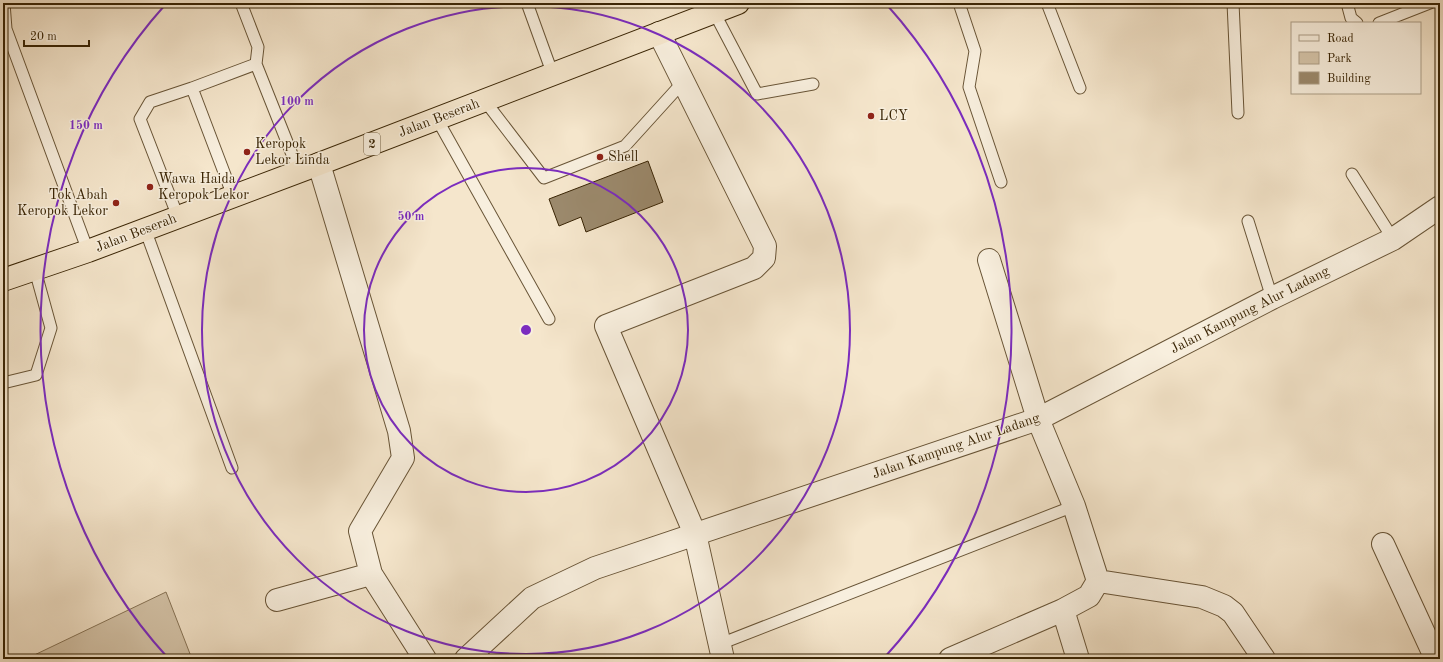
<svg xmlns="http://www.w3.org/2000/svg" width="1443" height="662" font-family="'Old Standard TT',serif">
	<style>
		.green { fill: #d5c5aa; stroke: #877457 }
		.building { fill: #9b896c; stroke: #392404 }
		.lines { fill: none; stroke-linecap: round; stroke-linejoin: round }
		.lane-casing { stroke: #685436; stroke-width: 13 }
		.street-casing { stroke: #685436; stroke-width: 24 }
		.highway-casing { stroke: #392404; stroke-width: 24 }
		.lane { stroke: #f8efde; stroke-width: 11 }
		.street { stroke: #f8efde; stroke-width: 22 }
		.highway { stroke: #f5e6cc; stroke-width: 22 }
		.ring { fill: none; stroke: #7b2cbf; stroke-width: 2 }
		.poi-dot { fill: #8f2418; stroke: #f8efde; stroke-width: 1.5 }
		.labels { text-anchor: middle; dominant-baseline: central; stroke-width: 3; stroke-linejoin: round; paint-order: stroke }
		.shield { fill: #f8efde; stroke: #726145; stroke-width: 1 }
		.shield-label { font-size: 13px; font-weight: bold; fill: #392404 }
		.poi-label { font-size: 14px; fill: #392404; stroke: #f8efde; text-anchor: start }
		.street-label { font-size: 14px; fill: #392404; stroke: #f8efde }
		.centre { fill: #7b2cbf; stroke: #f8efde; stroke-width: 2 }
		.ring-label { font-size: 12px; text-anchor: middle; font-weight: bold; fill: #7b2cbf; stroke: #f8efde; stroke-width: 3; stroke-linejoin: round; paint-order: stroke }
	</style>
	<rect width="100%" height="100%" fill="#f5e6cc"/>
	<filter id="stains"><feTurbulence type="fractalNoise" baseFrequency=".005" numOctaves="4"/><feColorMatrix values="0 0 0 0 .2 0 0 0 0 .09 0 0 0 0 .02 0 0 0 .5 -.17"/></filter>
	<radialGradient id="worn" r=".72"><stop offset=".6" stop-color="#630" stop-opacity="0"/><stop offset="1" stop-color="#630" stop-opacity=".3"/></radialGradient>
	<path class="green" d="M166,592L192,659H26Z"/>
	<path class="building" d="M648,161L663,202L586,232L581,217L559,226L549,199Z"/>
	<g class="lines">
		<defs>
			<path id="lane" d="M4,3L6,29L88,251
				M527,3L553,75
				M959,3L975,51L969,87L1001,182
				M1047,3L1080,88
				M1233,3L1238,113
				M1347,3L1351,18L1357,23
				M714,12L757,94L813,84
				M1379,23L1430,3
				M256,64L299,172
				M485,101L544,178L625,146L683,82
				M437,119L549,319
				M1352,174L1393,239
				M233,196L192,88L256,64L258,47L241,3
				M178,217L140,119L150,102L192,88
				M1248,221L1272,298
				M145,229L232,468
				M3,383L36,375L51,328L35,270
				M720,644L1074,506"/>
			<path id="street" d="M659,33L765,246L764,258L754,268L606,326L695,534L723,659
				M319,164L399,431L403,458L360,531L371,574L425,659
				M1383,544L1436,659
				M1098,581L1202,597L1224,606L1233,613L1264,659
				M277,600L371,574
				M1063,610L1078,659
				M466,659L532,598L595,568L1038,419L1272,298L1393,239L1440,207
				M950,659L1063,610L1089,596L1098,581L1074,506L1038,419L989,260"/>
			<path id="highway" d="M3,280L88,251L319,164L738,3"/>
		</defs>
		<use href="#lane" class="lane-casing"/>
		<use href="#street" class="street-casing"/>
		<use href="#highway" class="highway-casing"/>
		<use href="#lane" class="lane"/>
		<use href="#street" class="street"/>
		<use href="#highway" class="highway"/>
	</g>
	<g class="ring">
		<circle cx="526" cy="330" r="162"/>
		<circle cx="526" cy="330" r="324"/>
		<path d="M168 658A486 486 0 0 1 165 5M887 5A486 486 0 0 1 884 658"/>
	</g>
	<g class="poi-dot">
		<circle cx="871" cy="116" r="4"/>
		<circle cx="247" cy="152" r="4"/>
		<circle cx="600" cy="157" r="4"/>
		<circle cx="150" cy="187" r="4"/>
		<circle cx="116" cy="203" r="4"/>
	</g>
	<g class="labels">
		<rect class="shield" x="364" y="133" width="16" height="22" rx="3"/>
		<g class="shield-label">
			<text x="372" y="144">2</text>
		</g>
		<g class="poi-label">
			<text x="879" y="116">LCY</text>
			<text x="255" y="144">Keropok<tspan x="255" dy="16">Lekor Linda</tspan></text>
			<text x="608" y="157">Shell</text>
			<text x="158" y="179">Wawa Haida<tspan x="158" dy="16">Keropok Lekor</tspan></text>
			<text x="108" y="195" text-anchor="end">Tok Abah<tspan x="108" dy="16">Keropok Lekor</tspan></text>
		</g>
		<g class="street-label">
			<text transform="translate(439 118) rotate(-21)">Jalan Beserah</text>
			<text transform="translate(136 233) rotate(-21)">Jalan Beserah</text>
			<text transform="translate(1250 310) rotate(-27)">Jalan Kampung Alur Ladang</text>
			<text transform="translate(956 446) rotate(-19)">Jalan Kampung Alur Ladang</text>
		</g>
	</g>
	<circle cx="526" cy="330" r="6" class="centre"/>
	<g class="ring-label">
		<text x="297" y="105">100 m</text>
		<text x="86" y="129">150 m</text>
		<text x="411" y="220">50 m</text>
	</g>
	<rect width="1443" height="662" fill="none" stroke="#f5e6cc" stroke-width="16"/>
	<rect x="4" y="4" width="1435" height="654" fill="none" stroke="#392404" stroke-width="2"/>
	<rect x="8" y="8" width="1427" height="646" fill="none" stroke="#392404"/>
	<rect x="1291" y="22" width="130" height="72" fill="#f8efde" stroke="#ac9e87"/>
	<rect x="1299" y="35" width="20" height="6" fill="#f8efde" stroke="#ac9e87"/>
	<text x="1327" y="42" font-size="12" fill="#392404">Road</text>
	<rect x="1299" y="52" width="20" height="12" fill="#d5c5aa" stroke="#ac9e87"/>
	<text x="1327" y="62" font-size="12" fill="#392404">Park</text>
	<rect x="1299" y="72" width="20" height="12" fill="#9b896c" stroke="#ac9e87"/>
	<text x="1327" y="82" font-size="12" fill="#392404">Building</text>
	<path d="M24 40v6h65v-6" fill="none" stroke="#392404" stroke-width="2"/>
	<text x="30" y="40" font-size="12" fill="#392404" stroke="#f8efde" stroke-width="3" paint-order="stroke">20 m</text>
	<rect width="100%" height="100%" filter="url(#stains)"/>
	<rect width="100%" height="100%" fill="url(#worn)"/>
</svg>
